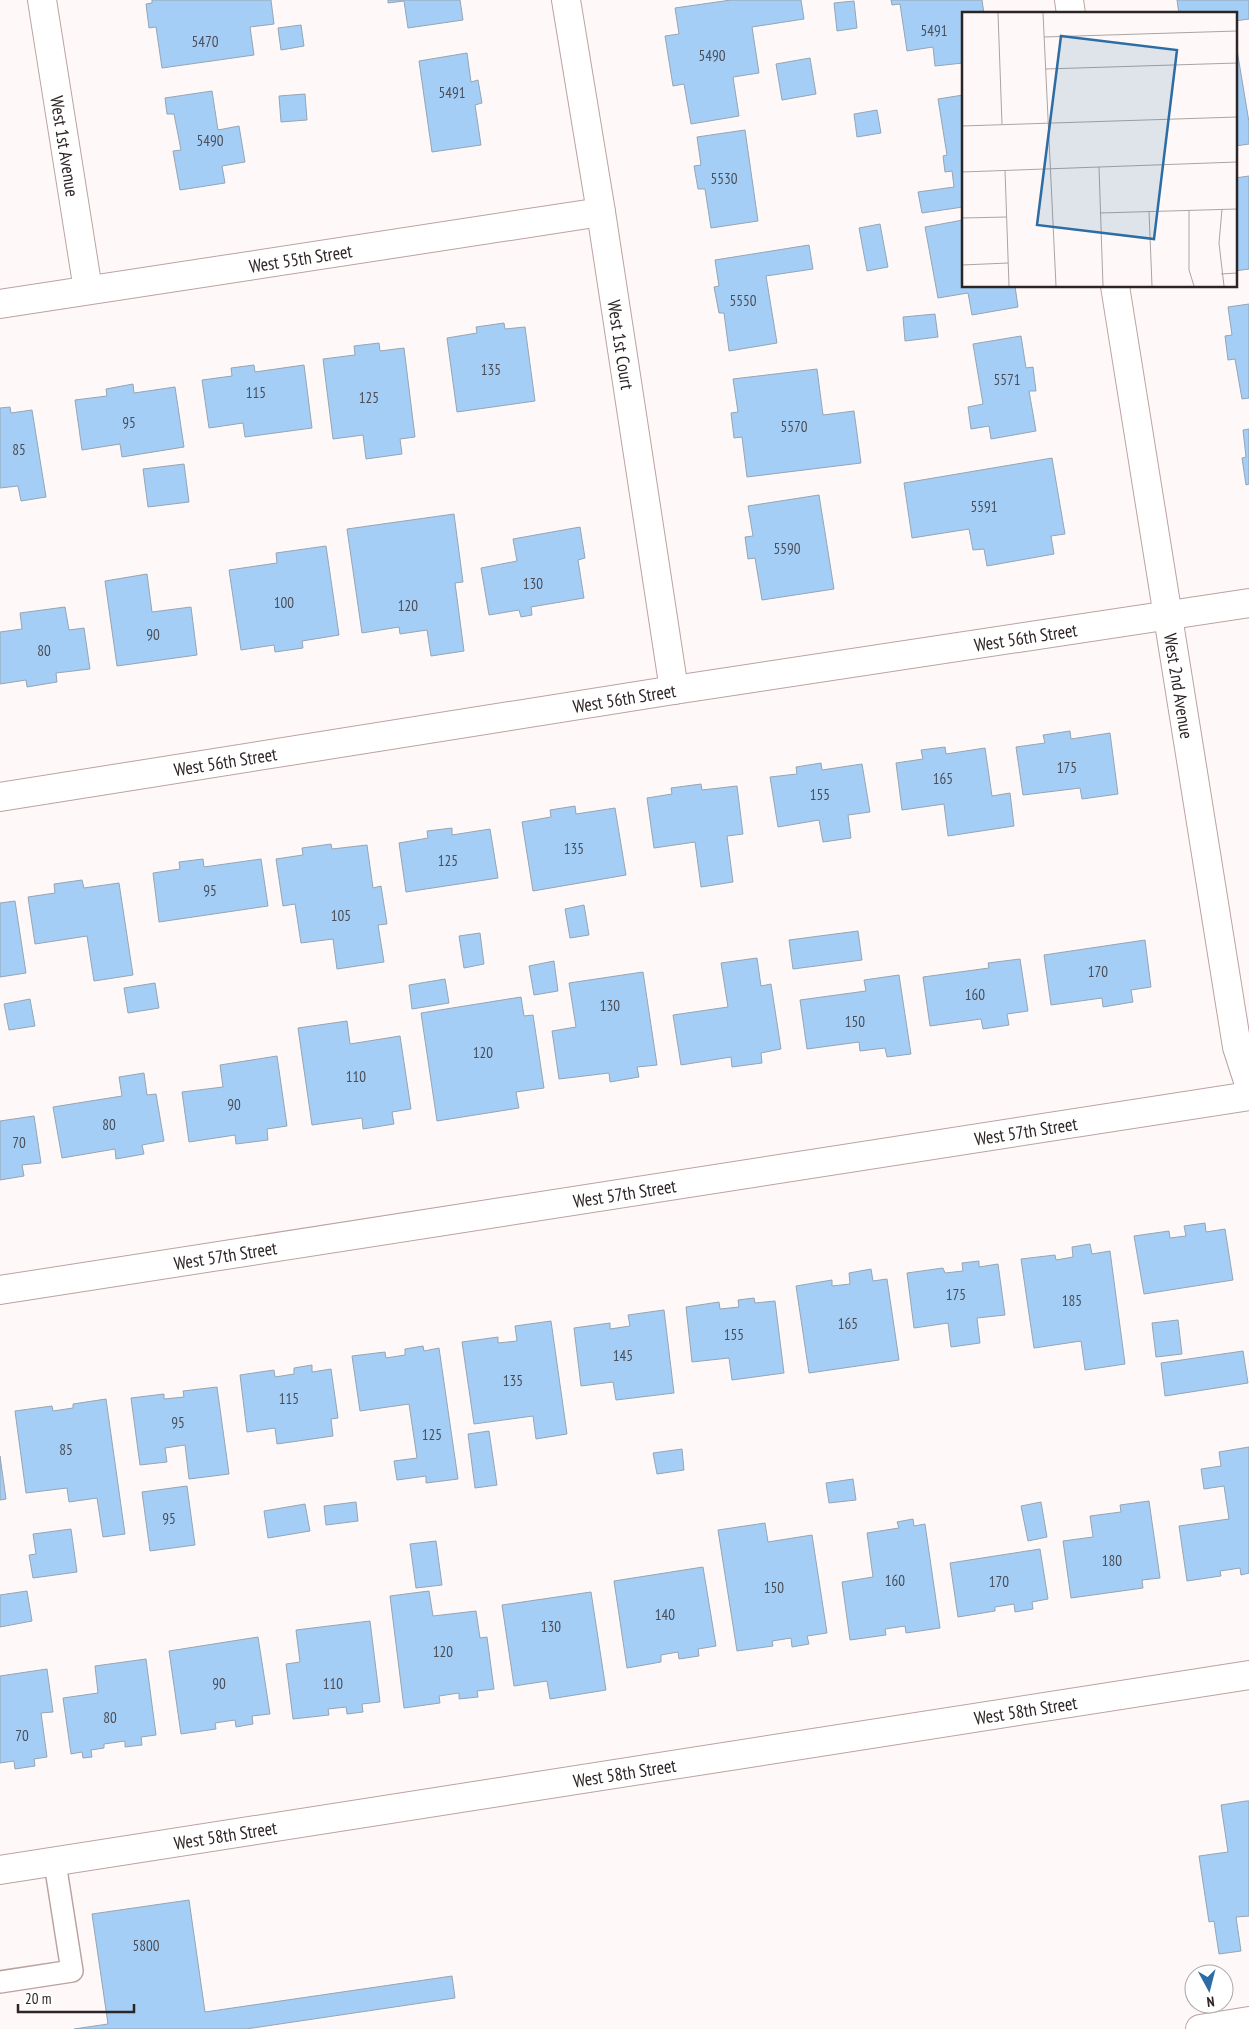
<svg xmlns="http://www.w3.org/2000/svg" width="1249" height="2029" font-family="'PT Sans Narrow',sans-serif">
	<style>
		.building { fill: #a4cef5; stroke: #96a5b4 }
		.lines { fill: none; stroke-linecap: round; stroke-linejoin: round }
		.service-casing { stroke: #baa3a1; stroke-width: 24 }
		.minor-casing { stroke: #baa3a1; stroke-width: 30 }
		.tertiary-casing { stroke: #baa3a1; stroke-width: 30 }
		.service { stroke: #fff; stroke-width: 21 }
		.minor { stroke: #fff; stroke-width: 28 }
		.tertiary { stroke: #fff; stroke-width: 28 }
		.labels { text-anchor: middle; dominant-baseline: central; stroke-width: 4; stroke-linejoin: round; paint-order: stroke }
		.number-label { font-size: 15px; fill: #4b4e58 }
		.street-label { font-size: 18px; fill: #2d2424; stroke: #fff }
		.inset-road { fill: none; stroke: #aaa4a3; stroke-width: 1 }
		.view { fill: #2d6da4; fill-opacity: 0.15; stroke: #2d6da4; stroke-width: 2.5 }
		.inset-edge { fill: none; stroke: #2d2424; stroke-width: 2.5 }
	</style>
	<rect width="100%" height="100%" fill="#fef9f8"/>
	<path class="building" d="M152,0H271L274,24L250,27L254,55L162,68L156,27L149,28L146,4L152,3Z
		M388,0H460L463,20L408,28L404,1L388,3Z
		M731,0H801L804,19L752,27L759,73L733,77L739,116L691,124L684,84L673,86L665,36L679,34L675,8Z
		M891,0H982L984,14H963V63L935,66L933,47L907,51L900,4L892,5Z
		M1177,0H1249V19L1235,21V14H1179Z
		M854,1L857,28L837,31L834,3Z
		M301,25L304,46L281,50L278,28Z
		M1237,50L1249,122V144L1235,146Z
		M467,53L471,82L478,80L482,103L475,105L481,145L432,152L419,61Z
		M810,58L816,94L782,100L776,64Z
		M212,91L218,130L239,126L245,162L222,166L225,183L180,190L173,151L181,150L174,114H167L165,98Z
		M305,94L307,120L281,122L279,96Z
		M963,95V207L922,213L918,192L954,187L952,171L945,172L943,156L947,155L938,99Z
		M877,110L881,133L857,137L854,114Z
		M745,130L758,221L711,228L705,189H698L694,166L701,165L697,137Z
		M1249,176V269L1235,271V178Z
		M963,220V286H1015L1018,307L972,315L968,293L938,298L925,227Z
		M880,224L888,267L867,271L859,228Z
		M809,245L813,269L766,276L777,343L729,351L724,313H719L714,287L719,286L715,260Z
		M1249,304V398L1242,399L1235,359L1228,360L1225,336L1232,335L1228,307Z
		M935,314L938,337L905,341L903,317Z
		M504,323L505,329L525,327L535,401L457,412L447,338L477,333L476,327Z
		M1021,336L1026,368L1033,367L1036,391H1029L1036,431L991,439L989,426L971,429L968,407L983,404L973,344Z
		M379,343L380,351L404,348L415,437L400,439L402,454L366,459L363,435L333,439L323,359L355,355L354,346Z
		M254,365L255,372L304,365L312,428L245,437L243,423L209,428L202,380L232,376L231,368Z
		M817,369L823,415L854,411L861,463L747,477L742,437L734,438L731,413L738,412L733,379Z
		M133,384L134,393L175,387L184,447L122,457L120,444L82,450L75,400L107,396L106,389Z
		M10,407L11,413L32,410L46,497L21,501L18,486L0,488V408Z
		M1249,429V484L1246,485L1242,458L1246,457L1243,430Z
		M1052,458L1065,534L1051,536L1054,554L987,566L984,549L973,550L969,529L912,538L904,483Z
		M184,464L189,502L148,507L143,469Z
		M819,495L834,589L762,600L755,558L748,559L745,537L753,536L748,506Z
		M454,514L463,582L455,583L464,651L431,656L427,630L400,634L399,627L362,633L347,529Z
		M580,527L585,558L578,560L584,598L531,607L532,615L521,617L519,610L489,615L481,568L517,561L513,539Z
		M326,546L339,635L302,641L303,648L275,652L274,645L241,650L229,570L277,563L276,553Z
		M147,574L152,612L191,607L197,655L117,666L105,581Z
		M65,607L69,630L84,628L90,669L56,673L57,682L27,687L26,680L0,684V632L22,629L20,613Z
		M1070,731L1071,739L1110,733L1118,794L1082,799L1080,788L1023,795L1016,747L1045,743L1043,735Z
		M945,747L946,754L985,748L992,796L1010,793L1014,826L948,836L944,804L902,810L896,763L923,759L921,750Z
		M821,763L822,770L862,764L870,812L848,815L851,838L823,842L819,820L778,827L770,777L797,774L796,767Z
		M701,784L702,790L737,786L743,834L727,836L733,882L701,887L695,842L654,848L647,798L672,794L671,788Z
		M575,806L576,814L615,808L626,875L533,891L522,822L551,817L550,810Z
		M452,828V835L490,829L498,878L406,892L399,843L428,838L427,831Z
		M331,844L332,849L367,845L373,888L381,886L387,924L378,925L384,962L337,969L333,939L301,943L295,904L283,906L276,859L303,855L302,848Z
		M203,859L204,867L261,859L268,906L159,922L153,873L180,869L179,862Z
		M82,880L84,888L119,883L133,975L94,981L87,936L35,944L28,897L55,893L54,884Z
		M15,901L26,973L0,977V903Z
		M584,905L589,935L570,938L565,909Z
		M858,931L862,960L793,969L789,940Z
		M480,933L484,964L464,968L459,936Z
		M1145,940L1151,987L1131,990L1133,1002L1103,1007L1102,998L1051,1005L1044,955Z
		M757,958L761,986L771,984L781,1049L761,1053L762,1063L732,1067L731,1057L681,1065L673,1015L728,1007L721,963Z
		M1020,959L1028,1011L1007,1014L1009,1025L983,1029L981,1019L930,1026L923,977L989,968L988,963Z
		M554,961L558,991L534,995L529,966Z
		M643,972L657,1065L637,1067L639,1077L610,1082L609,1073L559,1079L552,1031L576,1027L569,983Z
		M899,975L911,1054L887,1057L885,1048L860,1051L859,1042L807,1049L800,1000L866,991L864,980Z
		M445,979L449,1003L412,1009L409,985Z
		M155,983L159,1008L128,1013L124,988Z
		M521,997L524,1016L533,1015L544,1088L516,1092L519,1108L437,1121L421,1013Z
		M30,999L35,1026L9,1030L4,1004Z
		M347,1021L350,1044L400,1036L411,1109L392,1112L394,1124L363,1129L362,1118L312,1125L298,1028Z
		M277,1056L287,1126L267,1129L268,1140L236,1144L235,1135L189,1142L182,1092L223,1087L220,1065Z
		M144,1073L147,1095L156,1094L164,1141L142,1145L144,1154L116,1159L115,1149L62,1158L53,1107L122,1096L119,1077Z
		M34,1116L41,1163L22,1165L24,1176L0,1180V1121Z
		M1205,1223L1206,1232L1225,1229L1233,1280L1144,1294L1134,1236L1169,1231L1170,1238L1186,1236L1184,1226Z
		M1090,1244L1092,1254L1110,1251L1125,1364L1085,1370L1081,1341L1034,1348L1021,1259L1055,1255L1056,1260L1073,1257L1072,1247Z
		M979,1261V1267L998,1264L1005,1315L977,1318L980,1343L951,1347L948,1323L914,1328L907,1273L943,1268L945,1273L963,1271L962,1263Z
		M871,1269L873,1281L887,1279L899,1360L809,1373L796,1286L832,1280V1286L850,1284L849,1273Z
		M754,1298L755,1303L775,1301L784,1373L732,1380L729,1358L692,1362L686,1307L719,1302L720,1309L739,1307L738,1300Z
		M664,1310L674,1393L616,1400L613,1382L581,1386L574,1328L610,1323V1329L630,1326L628,1315Z
		M1178,1320L1182,1354L1156,1357L1152,1323Z
		M551,1321L567,1434L536,1439L533,1416L474,1424L462,1342L498,1337V1343L517,1341L515,1326Z
		M423,1346L424,1351L439,1348L458,1479L426,1483V1476L397,1480L394,1461L417,1458L409,1404L360,1411L352,1356L385,1352L386,1358L405,1355V1349Z
		M1243,1351L1248,1383L1165,1396L1161,1363Z
		M312,1365V1372L331,1369L338,1418L331,1419L333,1436L277,1444L275,1428L247,1432L240,1375L274,1370L275,1377L294,1374V1368Z
		M217,1387L229,1474L189,1479L185,1445L165,1448L167,1462L140,1465L131,1398L164,1394V1399L184,1397L183,1391Z
		M106,1399L125,1534L103,1537L97,1498L69,1502L67,1488L26,1493L15,1411L52,1406L53,1411L73,1408V1404Z
		M489,1431L497,1485L475,1488L468,1434Z
		M1249,1447V1573L1241,1575L1240,1568L1220,1571L1221,1576L1187,1581L1179,1526L1229,1519L1224,1486L1204,1489L1201,1469L1221,1466L1219,1452Z
		M682,1449L684,1470L657,1474L653,1453Z
		M0,1456L6,1499L0,1500Z
		M853,1479L856,1500L829,1503L826,1483Z
		M187,1486L195,1545L150,1551L142,1492Z
		M1149,1501L1160,1578L1142,1580L1143,1588L1071,1598L1063,1541L1093,1537L1090,1516L1121,1512L1120,1505Z
		M356,1502L358,1521L326,1525L324,1506Z
		M1041,1502L1047,1537L1028,1541L1021,1506Z
		M305,1504L310,1531L268,1538L264,1511Z
		M913,1519L914,1526L925,1524L940,1628L906,1633L905,1626L885,1629L886,1635L850,1640L842,1582L873,1577L867,1533L899,1528L897,1522Z
		M765,1523L768,1542L812,1535L827,1633L807,1636L809,1644L792,1647L791,1638L772,1641L773,1646L737,1651L718,1530Z
		M71,1529L77,1572L33,1578L29,1555L36,1554L33,1534Z
		M436,1541L442,1585L416,1588L410,1544Z
		M1040,1549L1048,1599L1032,1602L1033,1609L1015,1612L1014,1604L995,1607V1611L958,1617L950,1563Z
		M703,1567L716,1646L698,1649L699,1656L679,1659L678,1652L661,1655V1662L627,1668L614,1581Z
		M27,1591L32,1621L0,1627V1595Z
		M429,1591L433,1616L476,1611L480,1638L487,1637L494,1689L477,1691L478,1697L459,1699V1693L439,1696L440,1703L404,1708L390,1596Z
		M591,1592L606,1690L550,1699L547,1681L514,1686L502,1605Z
		M370,1621L380,1702L362,1704L363,1712L347,1714L346,1707L328,1709L329,1715L293,1719L286,1664L300,1662L296,1630Z
		M258,1637L270,1714L252,1716L253,1724L236,1727L235,1720L215,1723L216,1729L181,1734L169,1651Z
		M146,1659L156,1735L141,1737L142,1745L125,1747V1741L104,1744V1748L91,1750L92,1757L83,1758L82,1752L71,1754L63,1698L98,1693L95,1666Z
		M47,1669L53,1712L41,1713L47,1757L34,1759L35,1766L15,1769L14,1761L0,1763V1676Z
		M1246,1801H1249V1916L1236,1917L1241,1951L1219,1954L1214,1921L1209,1922L1199,1856L1228,1852L1221,1805Z
		M189,1900L205,2012L452,1976L455,1998L246,2029H74L108,2024L92,1914Z"/>
	<g class="lines">
		<defs>
			<path id="service" d="M0,1982L72,1971L55,1863"/>
			<g id="minor">
				<path id="s1" d="M42,0L88,290"/>
				<path id="s2" d="M566,0L601,212L674,690"/>
				<path d="M1069,0L1071,14"/>
				<path id="s3" d="M1115,286L1237,1047L1249,1084"/>
				<path id="s4" d="M0,304L601,212"/>
				<path id="s5" d="M0,1290L1249,1096"/>
				<path id="s6" d="M0,1870L1249,1675"/>
				<path d="M1200,2029L1249,2021"/>
			</g>
			<g id="tertiary">
				<path id="s7" d="M0,797L674,690L1249,603"/>
			</g>
		</defs>
		<use href="#service" class="service-casing"/>
		<use href="#minor" class="minor-casing"/>
		<use href="#tertiary" class="tertiary-casing"/>
		<use href="#service" class="service"/>
		<use href="#minor" class="minor"/>
		<use href="#tertiary" class="tertiary"/>
	</g>
	<g class="labels">
		<g class="number-label">
			<text x="934" y="30">5491</text>
			<text x="205" y="41">5470</text>
			<text x="712" y="55">5490</text>
			<text x="452" y="92">5491</text>
			<text x="210" y="140">5490</text>
			<text x="724" y="178">5530</text>
			<text x="743" y="300">5550</text>
			<text x="491" y="369">135</text>
			<text x="1007" y="379">5571</text>
			<text x="256" y="392">115</text>
			<text x="369" y="397">125</text>
			<text x="129" y="422">95</text>
			<text x="794" y="426">5570</text>
			<text x="19" y="449">85</text>
			<text x="984" y="506">5591</text>
			<text x="787" y="548">5590</text>
			<text x="533" y="583">130</text>
			<text x="284" y="602">100</text>
			<text x="408" y="605">120</text>
			<text x="153" y="634">90</text>
			<text x="44" y="650">80</text>
			<text x="1067" y="767">175</text>
			<text x="943" y="778">165</text>
			<text x="820" y="794">155</text>
			<text x="574" y="848">135</text>
			<text x="448" y="860">125</text>
			<text x="210" y="890">95</text>
			<text x="341" y="915">105</text>
			<text x="1098" y="971">170</text>
			<text x="975" y="994">160</text>
			<text x="610" y="1005">130</text>
			<text x="855" y="1021">150</text>
			<text x="483" y="1052">120</text>
			<text x="356" y="1076">110</text>
			<text x="234" y="1104">90</text>
			<text x="109" y="1124">80</text>
			<text x="19" y="1142">70</text>
			<text x="956" y="1294">175</text>
			<text x="1072" y="1300">185</text>
			<text x="848" y="1323">165</text>
			<text x="734" y="1334">155</text>
			<text x="623" y="1355">145</text>
			<text x="513" y="1380">135</text>
			<text x="289" y="1398">115</text>
			<text x="178" y="1422">95</text>
			<text x="432" y="1434">125</text>
			<text x="66" y="1449">85</text>
			<text x="169" y="1518">95</text>
			<text x="1112" y="1560">180</text>
			<text x="895" y="1580">160</text>
			<text x="999" y="1581">170</text>
			<text x="774" y="1587">150</text>
			<text x="665" y="1614">140</text>
			<text x="551" y="1626">130</text>
			<text x="443" y="1651">120</text>
			<text x="219" y="1683">90</text>
			<text x="333" y="1683">110</text>
			<text x="110" y="1717">80</text>
			<text x="22" y="1735">70</text>
			<text x="146" y="1945">5800</text>
		</g>
		<g class="street-label">
			<text stroke="none"><textPath href="#s1" startOffset="148">West 1st Avenue</textPath></text>
			<text stroke="none"><textPath href="#s4" startOffset="304">West 55th Street</textPath></text>
			<text stroke="none"><textPath href="#s2" startOffset="349">West 1st Court</textPath></text>
			<text stroke="none"><textPath href="#s7" startOffset="1038">West 56th Street</textPath></text>
			<text stroke="none"><textPath href="#s3" startOffset="405">West 2nd Avenue</textPath></text>
			<text stroke="none"><textPath href="#s7" startOffset="632">West 56th Street</textPath></text>
			<text stroke="none"><textPath href="#s7" startOffset="228">West 56th Street</textPath></text>
			<text stroke="none"><textPath href="#s5" startOffset="1038">West 57th Street</textPath></text>
			<text stroke="none"><textPath href="#s5" startOffset="632">West 57th Street</textPath></text>
			<text stroke="none"><textPath href="#s5" startOffset="228">West 57th Street</textPath></text>
			<text stroke="none"><textPath href="#s6" startOffset="1038">West 58th Street</textPath></text>
			<text stroke="none"><textPath href="#s6" startOffset="632">West 58th Street</textPath></text>
			<text stroke="none"><textPath href="#s6" startOffset="228">West 58th Street</textPath></text>
		</g>
	</g>
	<g transform="translate(962 12)">
		<rect width="275" height="275" fill="#fef9f8"/>
		<path class="inset-road" d="M36,1L40,112M81,1L94,274M82,25L275,19M83,57L275,51M0,114L275,105M137,155L141,274M43,158L47,274M0,160L275,150M260,197L257,231L262,274M227,198V258L232,274M187,199L190,274M138,201L275,197M0,206L45,205M0,253L46,251M259,262L275,261"/>
		<path class="view" d="M99,24L215,38L192,227L75,213Z"/>
		<rect width="275" height="275" class="inset-edge"/>
	</g>
	<g transform="translate(1209 1989) rotate(173)"><circle r="24" fill="#ffffff" stroke="#aba7a7"/>
	<path d="M0-4L9 19L0 12L-9 19Z" fill="#2d6da4"/>
	<text y="-8" font-size="14" font-weight="bold" text-anchor="middle" fill="#2d2424">N</text>
	</g>
	<path d="M18 2004v8h116v-8" fill="none" stroke="#2d2424" stroke-width="2.5"/>
	<text x="25" y="2004" font-size="15" fill="#2d2424" stroke="#ffffff" stroke-width="4" paint-order="stroke">20 m</text>
</svg>
